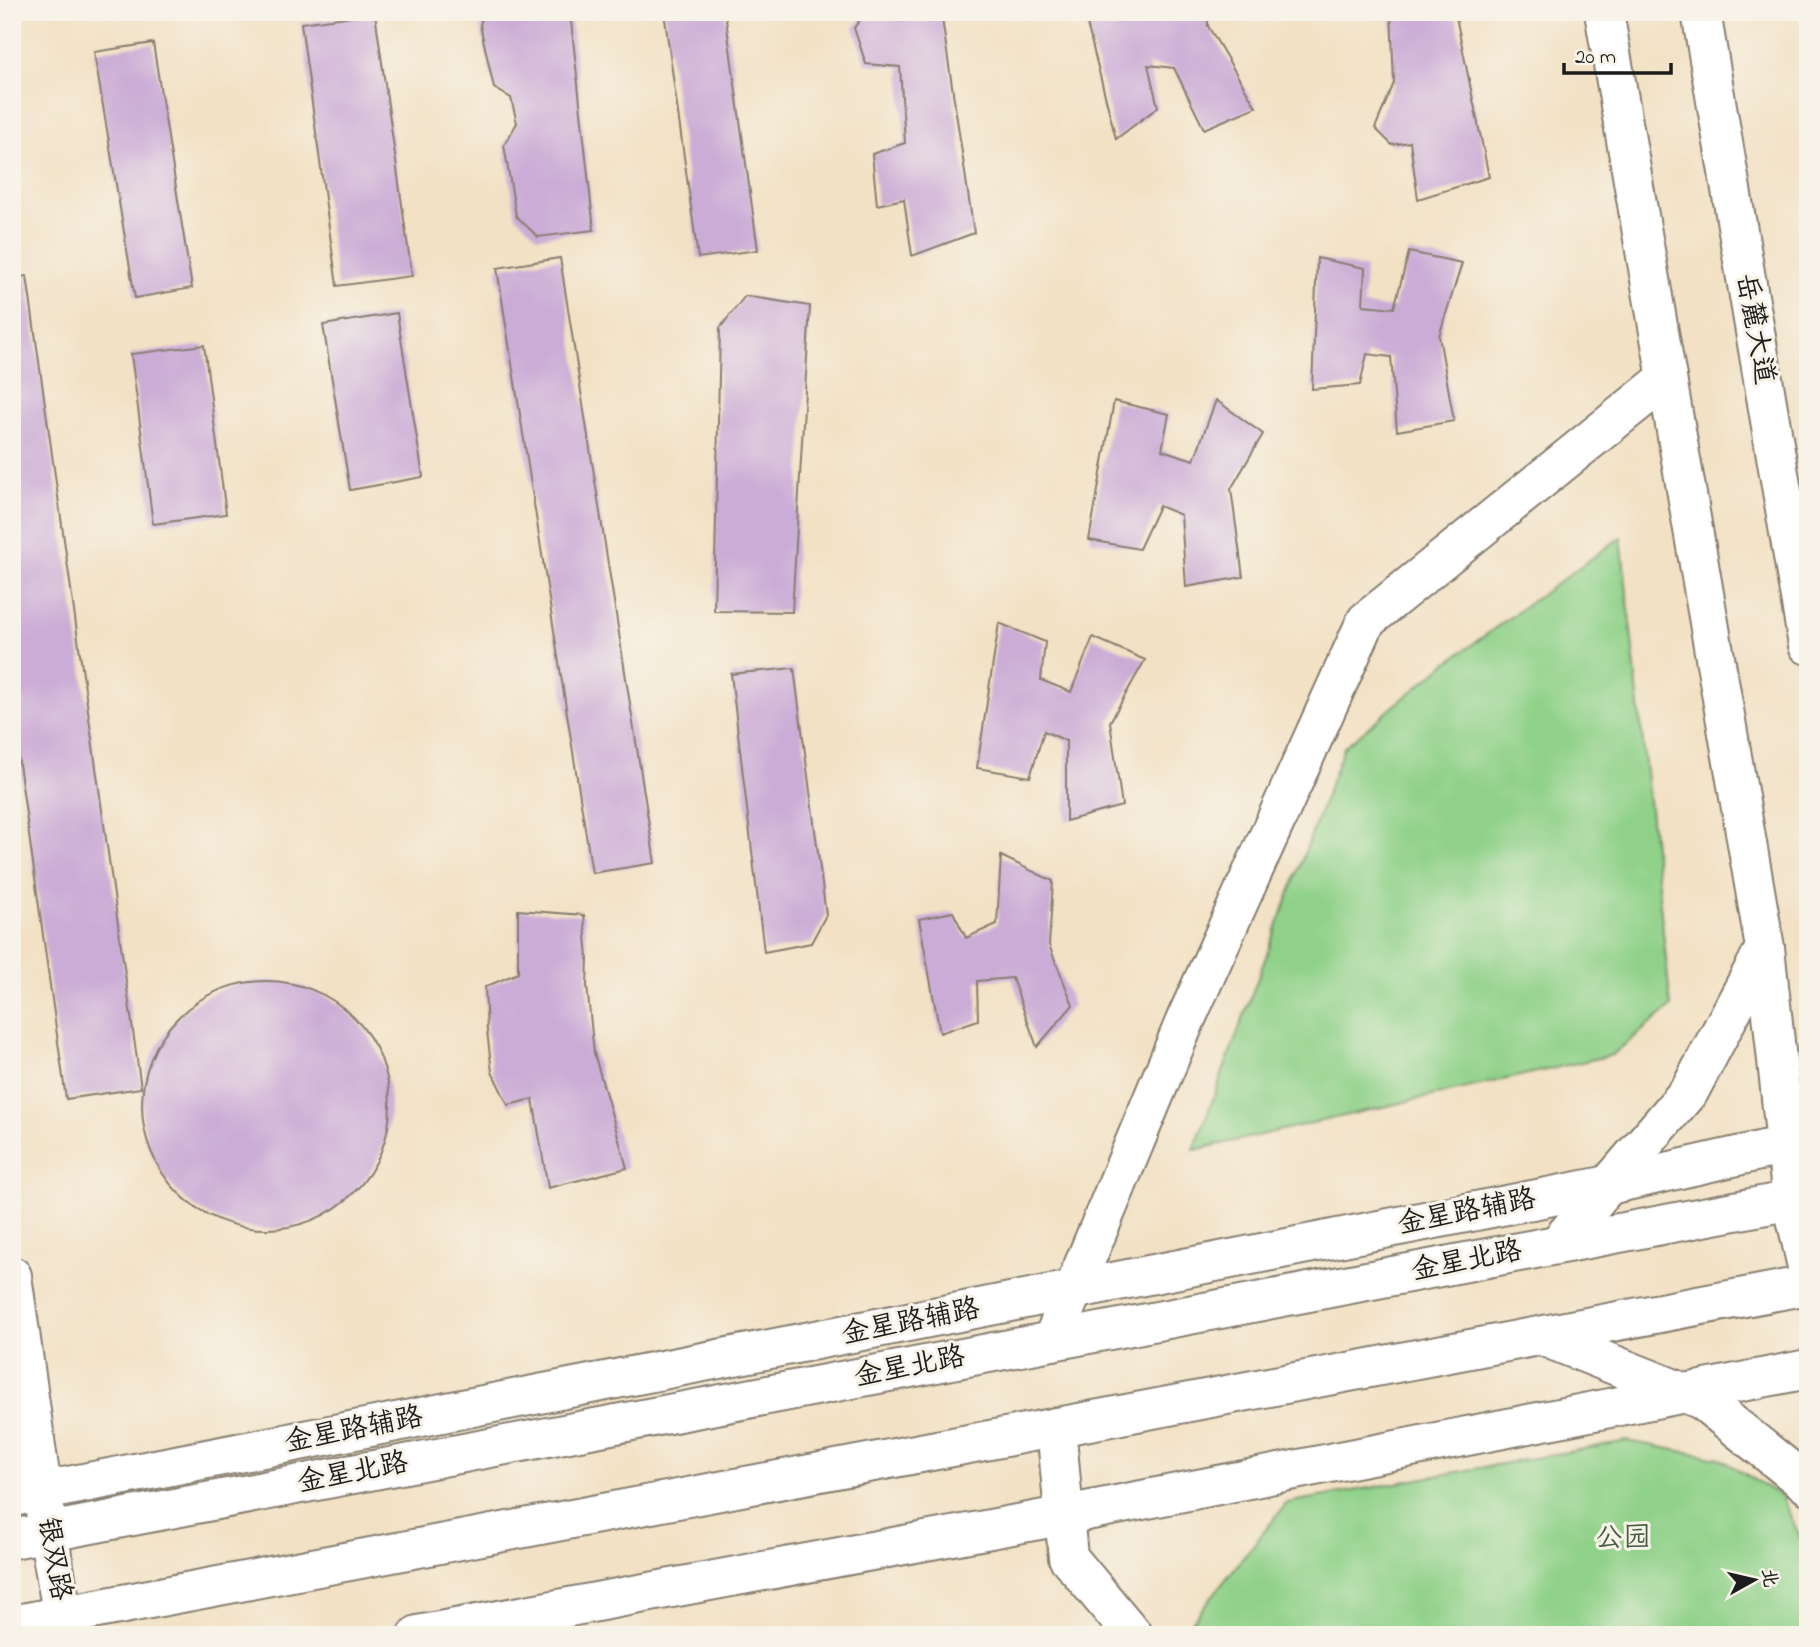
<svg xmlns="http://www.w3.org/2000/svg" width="1820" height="1647" font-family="'Indie Flower','LXGW WenKai TC',sans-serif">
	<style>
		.green { fill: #90d189; stroke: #567652; stroke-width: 2 }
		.building { fill: #cbacd6 }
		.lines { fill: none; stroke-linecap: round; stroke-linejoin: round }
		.street-casing { stroke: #877e70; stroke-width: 42 }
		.secondary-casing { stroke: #877e70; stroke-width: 42 }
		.primary-casing { stroke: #877e70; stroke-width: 42 }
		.highway-casing { stroke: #877e70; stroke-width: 42 }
		.street { stroke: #fff; stroke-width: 38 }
		.secondary { stroke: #fff; stroke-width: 38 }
		.primary { stroke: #fff; stroke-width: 38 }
		.highway { stroke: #fff; stroke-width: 38 }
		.labels { text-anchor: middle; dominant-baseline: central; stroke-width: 6; stroke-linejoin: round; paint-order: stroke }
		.street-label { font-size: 28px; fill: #1c1c1c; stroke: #f7f3e8 }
		.park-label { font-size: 28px; fill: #455b42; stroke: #f7f3e8 }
	</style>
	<rect width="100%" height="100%" fill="#f7f3e8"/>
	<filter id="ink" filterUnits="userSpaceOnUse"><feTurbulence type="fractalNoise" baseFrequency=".0143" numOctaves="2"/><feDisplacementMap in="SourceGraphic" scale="14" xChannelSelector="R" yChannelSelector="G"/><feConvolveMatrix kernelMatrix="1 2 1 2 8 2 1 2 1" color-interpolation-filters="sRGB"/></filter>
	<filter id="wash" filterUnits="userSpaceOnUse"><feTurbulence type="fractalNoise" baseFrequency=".00686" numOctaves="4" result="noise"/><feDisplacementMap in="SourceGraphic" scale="28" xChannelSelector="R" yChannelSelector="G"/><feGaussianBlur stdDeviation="1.57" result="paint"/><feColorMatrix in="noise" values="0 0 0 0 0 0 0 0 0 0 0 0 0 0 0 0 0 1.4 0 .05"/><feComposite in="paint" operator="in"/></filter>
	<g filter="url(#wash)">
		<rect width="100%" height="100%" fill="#f2e1c4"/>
		<path class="green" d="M1621,537L1671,1007L1612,1055L1194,1150L1344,747L1444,665Z
			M1627,1441L1719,1458L1781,1496L1808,1554V1635H1181L1287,1503Z"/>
		<g id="blocks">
			<path class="building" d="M484,12H570L594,230L538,237L516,216L504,145L517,123L511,98L494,88L480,25Z
				M664,12H725L758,250L698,258Z
				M866,12H941L974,233L912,256L904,199L877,205L872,154L905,143L900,67L866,64L854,28Z
				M1084,12H1135L1137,19L1157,12H1208V26L1256,107L1204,129L1174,68L1148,65L1158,107L1116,139Z
				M1391,12H1455L1489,177L1418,199L1410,142L1392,145L1375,128L1394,83Z
				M375,13L412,276L337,286L301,23Z
				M153,43L192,288L135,298L94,52Z
				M1409,252L1462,263L1439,336L1454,421L1397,431L1391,357L1367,354L1360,385L1312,389L1317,258L1365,268L1363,305L1394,308Z
				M560,258L655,863L592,873L497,268Z
				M27,276L141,1088L66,1099L12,714V278Z
				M745,296L810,306L792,612L714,611L720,328Z
				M397,313L423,477L350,490L323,325Z
				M204,345L226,514L153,524L131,354Z
				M1216,400L1263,434L1231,489L1243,577L1186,587L1181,515L1159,506L1139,549L1089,540L1114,401L1169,414L1162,450L1194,460Z
				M999,623L1045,642L1041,680L1071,692L1093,637L1145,660L1110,722L1122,806L1066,821V741L1044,731L1030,777L977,768Z
				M794,668L826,915L811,943L764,952L731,674Z
				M1001,856L1053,881L1049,945L1073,1005L1037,1047L1012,978L977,981L978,1020L940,1033L919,919L953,912L966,938L997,924Z
				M518,910L584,915L588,958L587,986L594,1053L627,1168L548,1188L533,1099L508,1105L492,1072L487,1031L485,987L518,973Z
				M142 1105a124 124 0 1 1 248 0a124 124 0 1 1-248 0Z"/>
		</g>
	</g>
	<g filter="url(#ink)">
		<use href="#blocks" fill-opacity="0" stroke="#877e70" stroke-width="2"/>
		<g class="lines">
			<defs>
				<path id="street" d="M1052,1341L1186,1019L1366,621L1667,378
					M1056,1427L1068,1557L1133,1635"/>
				<path id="secondary" d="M1604,12L1765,948L1792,1201L1808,1271
					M12,1276L48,1532L66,1635
					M12,1497L1609,1185L1808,1140
					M418,1635L1066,1515L1808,1369"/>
				<path id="primary" d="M1557,1245L1690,1090L1765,948
					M1542,1336L1702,1400L1808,1485
					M12,1539L1808,1197
					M12,1625L1808,1285"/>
				<path id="highway" d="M1701,12L1808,645"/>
			</defs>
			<use href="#street" class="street-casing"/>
			<use href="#secondary" class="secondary-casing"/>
			<use href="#primary" class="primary-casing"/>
			<use href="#highway" class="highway-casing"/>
			<use href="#street" class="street"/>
			<use href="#secondary" class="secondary"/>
			<use href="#primary" class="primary"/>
			<use href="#highway" class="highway"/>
		</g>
	</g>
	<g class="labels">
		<g class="street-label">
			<text transform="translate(1754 329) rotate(80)">岳麓大道</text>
			<text transform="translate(1467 1213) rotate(-11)">金星路辅路</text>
			<text transform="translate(1467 1262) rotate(-11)">金星北路</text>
			<text transform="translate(911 1323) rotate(-11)">金星路辅路</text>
			<text transform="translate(910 1368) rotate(-11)">金星北路</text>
			<text transform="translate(354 1431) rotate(-11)">金星路辅路</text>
			<text transform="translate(353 1474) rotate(-11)">金星北路</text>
			<text transform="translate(53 1559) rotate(80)">银双路</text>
		</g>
		<g class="park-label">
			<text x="1623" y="1539">公园</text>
		</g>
	</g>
	<rect width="1820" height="1647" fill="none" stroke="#f7f3e8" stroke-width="42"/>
	<g transform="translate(1754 1580) rotate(82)" stroke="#f7f3e8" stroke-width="5" paint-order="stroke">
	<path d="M0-5L12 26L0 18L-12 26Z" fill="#1c1c1c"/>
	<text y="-10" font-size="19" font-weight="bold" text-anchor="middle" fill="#1c1c1c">北</text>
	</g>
	<path d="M1564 63v10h107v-10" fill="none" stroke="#1c1c1c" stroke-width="3.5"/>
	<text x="1575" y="63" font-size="21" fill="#1c1c1c" stroke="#f7f3e8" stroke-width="5" paint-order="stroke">20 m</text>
</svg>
